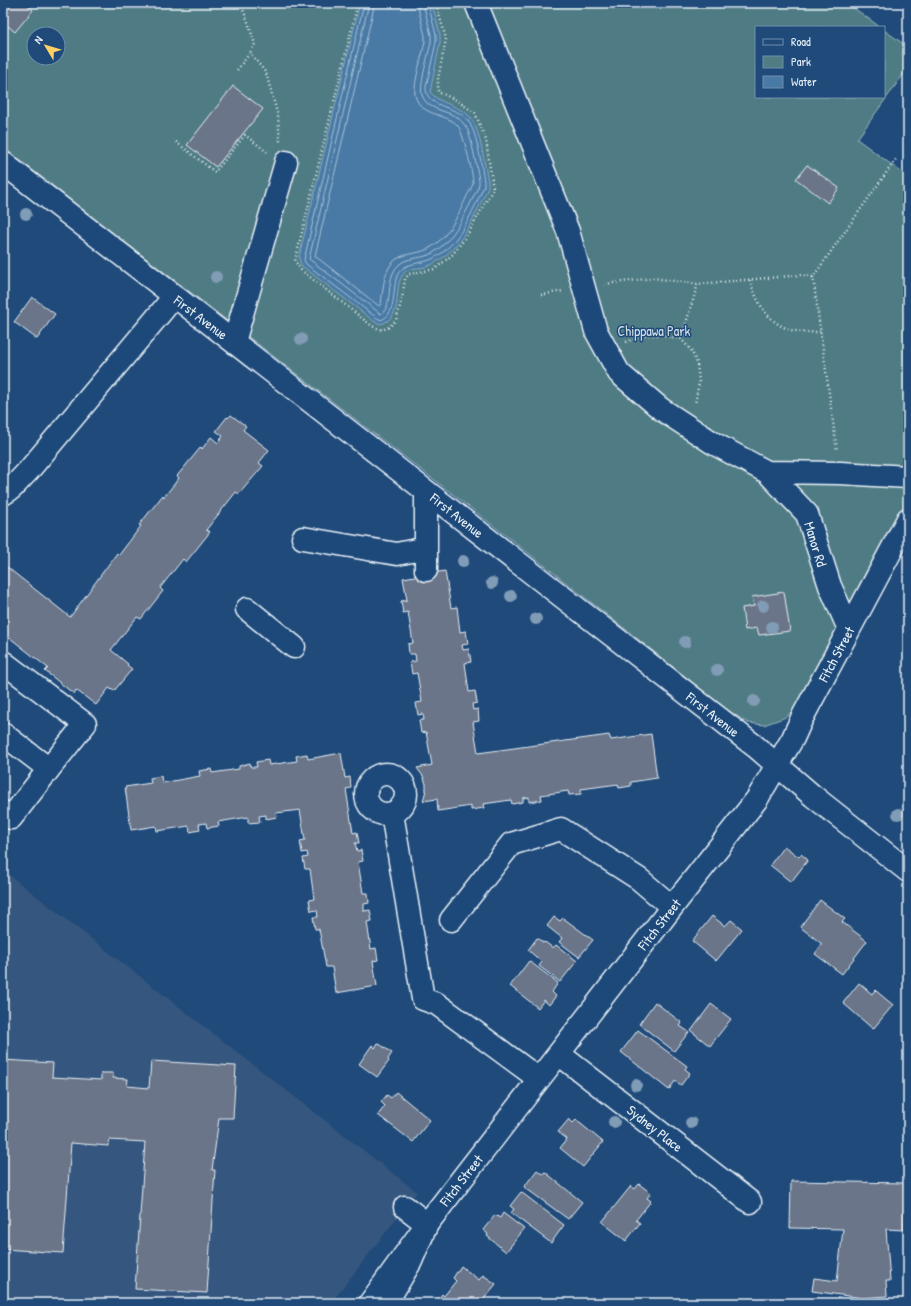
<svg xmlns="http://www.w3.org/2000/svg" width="911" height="1306" font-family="'Patrick Hand',sans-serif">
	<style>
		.built { fill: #36577e }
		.green { fill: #507c84; stroke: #9cb6be; fill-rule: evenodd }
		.water { fill: #487aa5; stroke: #88aac6 }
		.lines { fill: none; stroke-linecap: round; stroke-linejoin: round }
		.shore { stroke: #a8c1d7; stroke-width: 1 }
		.building { fill: #6a7589; stroke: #e8f1f8 }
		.minor-casing { stroke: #e8f1f8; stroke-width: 25 }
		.major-casing { stroke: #e8f1f8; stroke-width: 25 }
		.path { stroke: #e8f1f8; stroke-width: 2.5; stroke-dasharray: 1 3; stroke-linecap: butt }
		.minor { stroke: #1f4a7a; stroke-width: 22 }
		.major { stroke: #1f4a7a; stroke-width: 22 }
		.tree { fill: #819cb6 }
		.labels { text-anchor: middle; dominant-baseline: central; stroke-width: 3; stroke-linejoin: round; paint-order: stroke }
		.street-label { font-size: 14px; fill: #e8f1f8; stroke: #1f4a7a }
		.park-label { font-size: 14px; fill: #d1dfe7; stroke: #1f4a7a }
	</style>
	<rect width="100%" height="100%" fill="#1f4a7a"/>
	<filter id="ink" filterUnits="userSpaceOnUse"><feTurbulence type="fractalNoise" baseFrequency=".025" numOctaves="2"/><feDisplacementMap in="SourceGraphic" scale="8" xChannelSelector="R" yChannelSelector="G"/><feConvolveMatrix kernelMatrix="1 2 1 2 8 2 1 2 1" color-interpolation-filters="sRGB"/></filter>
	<g filter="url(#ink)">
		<path class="built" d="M3,870L417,1192L331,1303H3Z"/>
		<path class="green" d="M3,3H847L880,27H756V97H884V30L908,47V68L857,139L908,177V499L883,543L796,707L786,717L764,725L748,723L726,709C592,602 456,496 320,392C214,310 108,230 3,147ZM34,34H58V58H34Z"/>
		<path class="water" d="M360,3H432L440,35V43L430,92C438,102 449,103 459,109C464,111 468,114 471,118C481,133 484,163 488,181V188C475,214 463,247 436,262C433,264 429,266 425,267C417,269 408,267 403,274C392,290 405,316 381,324L375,322L302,266L300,262L299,257Z"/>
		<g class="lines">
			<path class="shore" d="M364,3L304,260L306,264L377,318L381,320C399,314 390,283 400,271C407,262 424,264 434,258C460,244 472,212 484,186V181C481,164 477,128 465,117C453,106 425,107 426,87L436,42V35L428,3
				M369,3L309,259L381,314C395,305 383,276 401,263C409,257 423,259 433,253C452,241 462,220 472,200C474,195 478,189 479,184C480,179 471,140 469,134C468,130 466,126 463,123C453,109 428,113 422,95C419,86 429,52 431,42V35L423,3
				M375,3L315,256L379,306L381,304C383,291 383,274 392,263C402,252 416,255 428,249C448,239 458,215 467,196C469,192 473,186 473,182C473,173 463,132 458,126C448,113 420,117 415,95C413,83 423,54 425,41V36L417,3"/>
		</g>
		<path class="building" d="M3,3H25L33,10L15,32L3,22Z
			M233,86L263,109L216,167L187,145Z
			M807,165L839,188L828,203L796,179Z
			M32,297L55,314L37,339L14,322Z
			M231,415L246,426L243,430L269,450L259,463L263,466L239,494L236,492L206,530L210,532L186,562L183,559L160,588L163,591L141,619L137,617L111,650L128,664L127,665L132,669L114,691L109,688L96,705L76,690L74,694L45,671L48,668L10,638L7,641L3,638V564L70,617L117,553L119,555L141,526L139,525L163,495L164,497L179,478L177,476L201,447L202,449L211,437L218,443L223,436L216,431L227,417L228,418Z
			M445,571L451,608L457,607L460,632L466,631L468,644L462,645L463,650L469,649L471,662L465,663L469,692L475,691L477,703L472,704L473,710L478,709L479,721L473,722L478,753L609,735L611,740L651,734L657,778L631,782V786L619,788L618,784L581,789V794L569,795L568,791L541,795L542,800L529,802V797L523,798V802L512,804L511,800L483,804L484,808L471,810V806L438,811L437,799L423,801L426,790V784L423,776L417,768L432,765L426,732L421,733L419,720H424L423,714L418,715L416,703L422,702L417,673L412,674L410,662L416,661L415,654H409L408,644L413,643L408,612L403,613L401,601L407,600L403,578Z
			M784,592L790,631L759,635L757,628L745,630L742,608L754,606L752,597Z
			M341,753L345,778L350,777L351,788L346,789L353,833L357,832L359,843H355L357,851L361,850L363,861L358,862L363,893H368L369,903L364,904V911L370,910L372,921L367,922L371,949L376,948L378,960L373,961L377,986L336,993L332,967H326L319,929H315L313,917H318L317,910L311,911L309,900L314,899L310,869H305L303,858L308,857L307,852L302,853L300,841L305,840L300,810L276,813L277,817L266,819V815L259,816L260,822L248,823V817L218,822L219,826L207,828L206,823L199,824L200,830L190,832L189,826L157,831L156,826L131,830L125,787L151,783L150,778L161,776L162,783L200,776L199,771L211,769L212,773L239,769V766L250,763L251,767H257L256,762L268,760L269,765L297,761L296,756L307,754L308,759Z
			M784,846L799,857L801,854L808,860L791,882L770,865Z
			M820,900L845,919L842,922L867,941L842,974L815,954L822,944L800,927Z
			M712,916L725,926L731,920L742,929L716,961L692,941Z
			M554,917L560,921L563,918L593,940L579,957L559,942L562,938L547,926Z
			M537,938L544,943L545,942L553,948L556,945L577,961L560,982L539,966L542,962L528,950Z
			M529,961L558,983L552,992L556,996L549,1005L544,1000L538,1008L510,986Z
			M859,983L872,994L875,990L893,1005L873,1029L843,1003Z
			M655,1002L682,1023L680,1026L689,1032L674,1051L639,1024Z
			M711,1004L731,1019L710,1046L691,1031Z
			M638,1030L687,1066L685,1069L690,1073L681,1085L675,1081L669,1090L621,1052Z
			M378,1043L392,1053L388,1059L389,1061L377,1077L359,1064L372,1045L375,1048Z
			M3,1060L53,1063L52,1077L101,1080V1073H113V1078L128,1079L127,1086L149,1088L151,1061L236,1066L233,1118H219L212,1170H215L207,1293L135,1289L145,1142L109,1140L108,1146L71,1143L63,1253L3,1249Z
			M396,1092L430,1120L413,1142L378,1115L385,1106L381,1102L387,1095L391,1098Z
			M569,1119L573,1123L576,1120L603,1142L583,1167L560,1148L567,1139L558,1132Z
			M537,1170L542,1174L545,1172L582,1202L568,1219L524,1187Z
			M791,1181L905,1183L904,1230L886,1229L890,1281H886L887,1296L863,1298L812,1291L814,1278L837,1281L843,1229L790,1228Z
			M639,1184L651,1193L647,1198L651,1201L636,1220L640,1223L626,1241L602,1222L631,1186L635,1189Z
			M521,1192L564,1225L551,1243L511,1213L514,1209L510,1206Z
			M503,1213L524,1229L506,1252L487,1236L488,1234L483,1230L495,1215L500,1218Z
			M461,1266L479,1280L483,1275L496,1284L483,1300L485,1301L484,1303H435L442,1294L444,1296L456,1281L453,1278Z"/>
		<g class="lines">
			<defs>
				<path id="minor" d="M476,3L568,231L596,331L619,373L661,409L713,443L767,472L840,473L908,477
					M3,163L756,747L813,796L908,871
					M234,342L286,162
					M767,472L807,514L830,586L849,629
					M3,494L12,488L29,470L163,310L174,296
					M303,538L397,554L426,548
					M426,570V491
					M247,609L294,647
					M3,662L85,724L49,769
					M3,734L49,769L11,818L3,812
					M366 794a20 20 0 1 1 40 0a20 20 0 1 1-40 0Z
					M392,813L423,999L437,1004L539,1079
					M451,920L511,844L561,829L639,879L672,907
					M559,1054L750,1202
					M405,1207L427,1224
					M370,1303L427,1224L672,907L757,799L793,738L802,718L908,519"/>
				<path id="major" d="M386,1303L411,1261L427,1224"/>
			</defs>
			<use href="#minor" class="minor-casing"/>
			<use href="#major" class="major-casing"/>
			<path class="path" d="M240,3L247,19L255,44L250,53
				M358,3L295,261L301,270L372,326L382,330L389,327L396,320L402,299L405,279L409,274L435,269L452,255L466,237L493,189L486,140L475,113L456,100L438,92V79L446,39L436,3
				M237,70L250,53L266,73L278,116L280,142
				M176,142L215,172L245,135L267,152
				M813,277L837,451
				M750,280C757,303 769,326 796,331C804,333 812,332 821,332
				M605,284L653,278L698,284L801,275L813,277L896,159
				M541,295L563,291
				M681,339L698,284
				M626,342L644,335H661L681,339L691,350L697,363L699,382L695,404"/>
			<use href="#minor" class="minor"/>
			<use href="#major" class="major"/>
		</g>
		<g class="tree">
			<circle cx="26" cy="214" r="6"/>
			<circle cx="216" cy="277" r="6"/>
			<circle cx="301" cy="339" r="6"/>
			<circle cx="463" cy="561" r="6"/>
			<circle cx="492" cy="583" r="6"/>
			<circle cx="511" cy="596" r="6"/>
			<circle cx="763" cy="606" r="6"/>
			<circle cx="536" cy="619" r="6"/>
			<circle cx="772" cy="627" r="6"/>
			<circle cx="685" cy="642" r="6"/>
			<circle cx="717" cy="670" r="6"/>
			<circle cx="754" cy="701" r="6"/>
			<circle cx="898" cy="814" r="6"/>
			<circle cx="636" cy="1085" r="6"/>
			<circle cx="614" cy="1122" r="6"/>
			<circle cx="691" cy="1123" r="6"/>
		</g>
	</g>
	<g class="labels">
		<g class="street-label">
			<text transform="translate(201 317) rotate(37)">First Avenue</text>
			<text transform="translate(457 515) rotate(38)">First Avenue</text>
			<text transform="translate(816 544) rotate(73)">Manor Rd</text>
			<text transform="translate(836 654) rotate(-62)">Fitch Street</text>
			<text transform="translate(713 714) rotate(38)">First Avenue</text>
			<text transform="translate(659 924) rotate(-52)">Fitch Street</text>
			<text transform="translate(655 1128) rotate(38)">Sydney Place</text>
			<text transform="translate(461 1180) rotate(-52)">Fitch Street</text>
		</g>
		<g class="park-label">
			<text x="654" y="330">Chippawa Park</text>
		</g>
	</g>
	<rect width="911" height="1306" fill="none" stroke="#1f4a7a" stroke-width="16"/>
	<rect x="8" y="8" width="895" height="1290" fill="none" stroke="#e8f1f8" stroke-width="1.5" filter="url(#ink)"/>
	<rect x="755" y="26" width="130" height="72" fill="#1f4a7a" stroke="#6f8dac"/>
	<rect x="763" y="39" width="20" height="6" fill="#1f4a7a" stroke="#6f8dac"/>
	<text x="791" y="46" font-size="12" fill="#e8f1f8">Road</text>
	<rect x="763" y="56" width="20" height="12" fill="#507c84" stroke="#6f8dac"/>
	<text x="791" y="66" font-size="12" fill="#e8f1f8">Park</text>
	<rect x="763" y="76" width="20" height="12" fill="#487aa5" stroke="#6f8dac"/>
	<text x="791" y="86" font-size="12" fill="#e8f1f8">Water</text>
	<g transform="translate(46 46) rotate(308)"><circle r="19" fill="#1f4a7a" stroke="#6f8dac"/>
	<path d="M0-3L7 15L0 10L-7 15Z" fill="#ffd166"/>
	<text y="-6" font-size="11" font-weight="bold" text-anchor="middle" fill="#e8f1f8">N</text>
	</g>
</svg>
